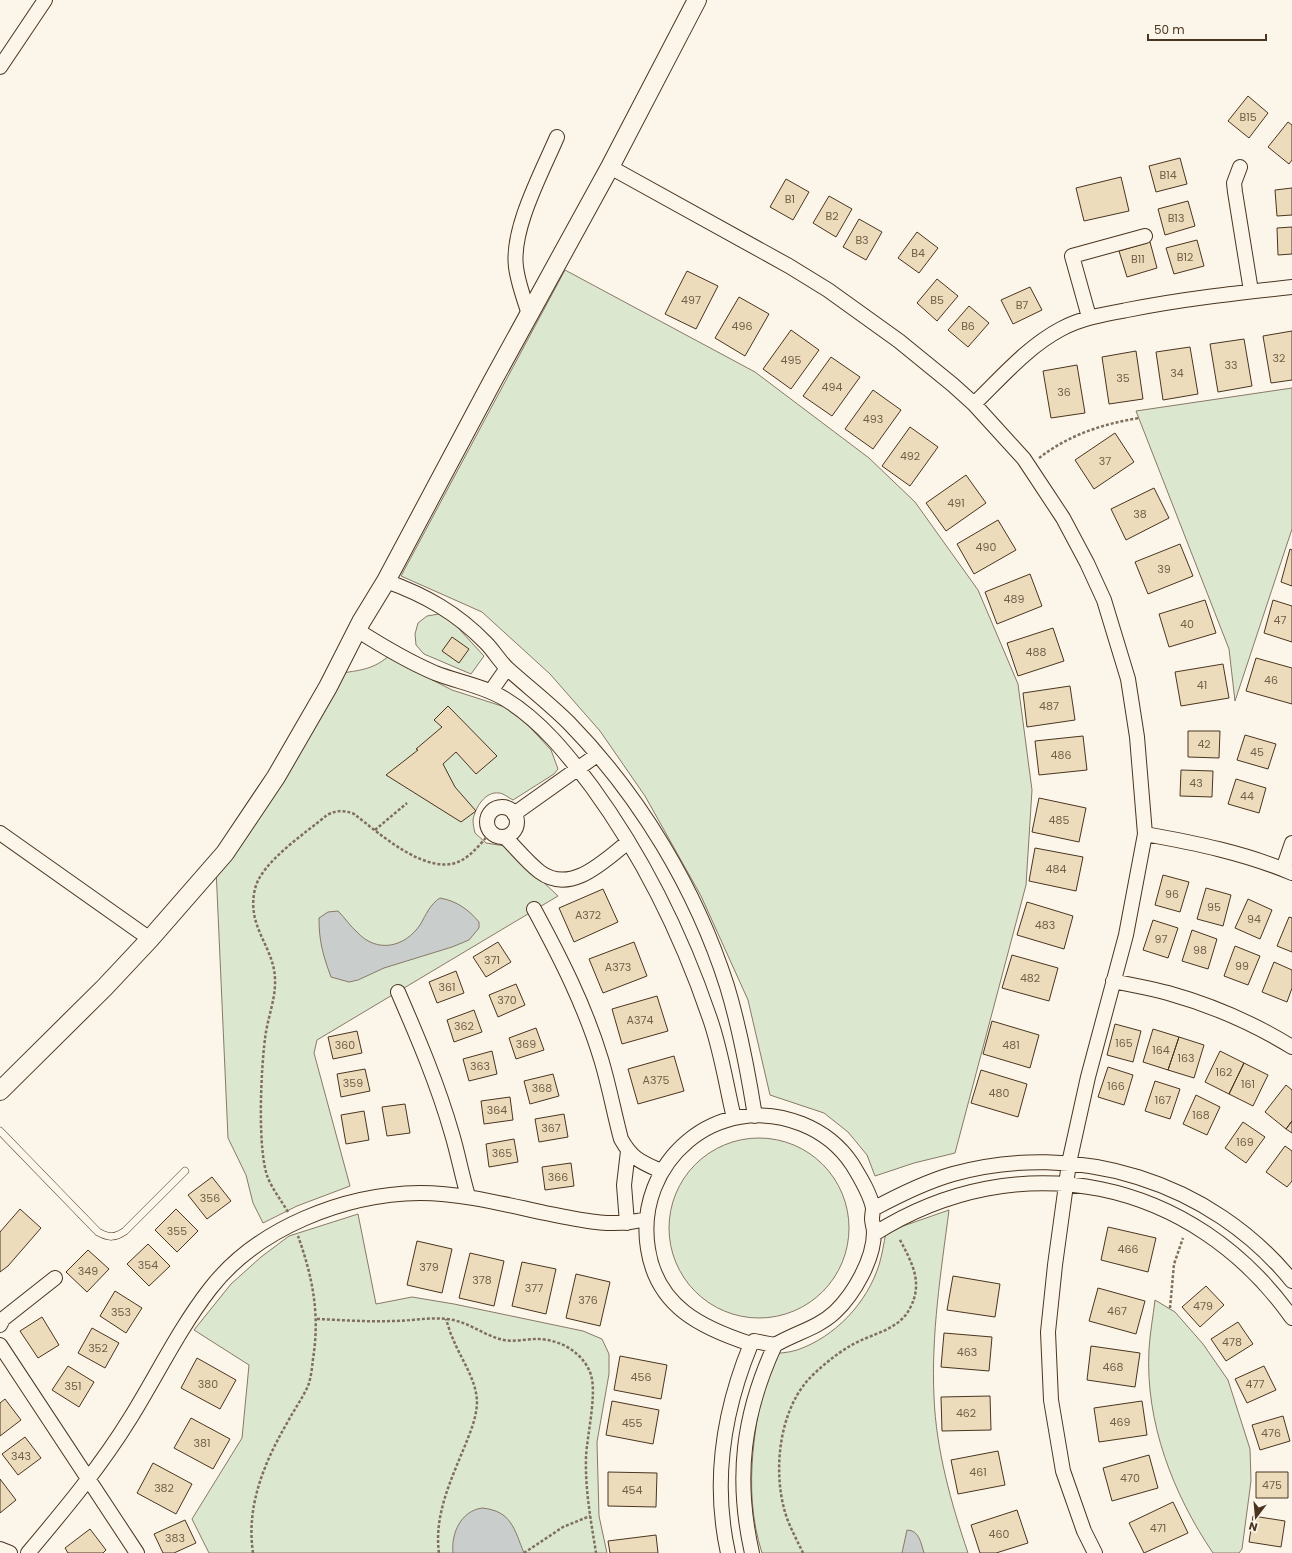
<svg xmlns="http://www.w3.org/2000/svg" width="1292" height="1553" font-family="Poppins,sans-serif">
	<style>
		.green { fill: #dce7d0; stroke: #887966 }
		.water { fill: #c9cecd; stroke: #887966 }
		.building { fill: #ecdcbc; stroke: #4a3520 }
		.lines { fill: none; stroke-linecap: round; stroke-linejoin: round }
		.service-casing { stroke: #4a3520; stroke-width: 8 }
		.minor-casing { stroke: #4a3520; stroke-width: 16 }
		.tertiary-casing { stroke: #4a3520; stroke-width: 20 }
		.path { stroke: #7f6f5c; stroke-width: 2.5; stroke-dasharray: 3 2; stroke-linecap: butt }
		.service { stroke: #fbf6e9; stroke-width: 7 }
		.minor { stroke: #fbf6e9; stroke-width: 14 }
		.tertiary { stroke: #fbf6e9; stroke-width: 18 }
		.labels { text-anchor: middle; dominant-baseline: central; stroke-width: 3; stroke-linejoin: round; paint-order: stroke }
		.number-label { font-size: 11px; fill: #725f47 }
	</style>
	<rect width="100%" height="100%" fill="#fbf6e9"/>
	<path class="green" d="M565,270L755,372L869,458L915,502L978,590L1018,684L1032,790L1026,885L955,1153L914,1163L875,1176L867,1155L848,1132L824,1113L770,1095L748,1000L701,896L645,796L600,731L550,674L482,612L401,576Z
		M1292,388V529L1235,701L1229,649L1136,411Z
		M439,614L449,618L484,656L471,674L424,654L416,645L415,634L418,623L427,616Z
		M390,655L403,665L452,690L508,708L527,724L551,750L558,769L554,774L513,800C509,798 503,793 499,793C485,791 475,808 473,820C473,824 474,829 475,833L486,843L505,846L558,896L317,1040L314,1053L350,1186L297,1206L263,1223L253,1203L246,1175L228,1138L216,868L342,673C362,670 374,669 390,655Z
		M669 1228a90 90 0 1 1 180 0a90 90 0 1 1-180 0Z
		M949,1210C941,1272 931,1334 934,1397C936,1449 951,1503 968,1553H762C741,1487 756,1420 770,1354C778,1353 788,1353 797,1350C835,1337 867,1303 879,1265C882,1255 884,1243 886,1232Z
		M358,1214L376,1304L412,1297L454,1304L583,1331L602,1339L609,1354V1374L597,1442L599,1516L607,1553H209L192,1519L242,1438L249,1365L194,1330L231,1284L261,1257L289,1236Z
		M1155,1300L1175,1312L1203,1344L1228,1380L1250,1449L1251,1481L1242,1549L1239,1553H1213C1173,1494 1145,1422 1149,1349C1150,1333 1153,1317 1155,1300Z"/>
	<path class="water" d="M440,898C457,901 469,910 479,922V928L469,940L452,947L384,968L358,980L349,982L331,977C323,955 319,942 319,918L328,912L338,911C345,918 350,926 357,932C377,954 405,947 420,925C426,915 430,904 440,898Z
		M482,1508C512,1511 514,1529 524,1553H453C451,1533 461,1511 482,1508Z
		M907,1530C919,1530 921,1543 924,1553H902Z"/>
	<path class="building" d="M1248,96L1268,113L1249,138L1228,121Z
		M1288,122L1292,125V160L1289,164L1268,147Z
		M1180,158L1187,184L1156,192L1149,166Z
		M1121,177L1129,211L1084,221L1076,188Z
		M786,179L809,192L793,220L770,207Z
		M1292,188V215L1277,216L1275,190Z
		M829,196L852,209L836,237L813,223Z
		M1188,201L1195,226L1165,235L1158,209Z
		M859,219L882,232L866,260L843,247Z
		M1292,227V254L1278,255L1277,228Z
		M917,232L938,248L919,273L898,258Z
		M1197,240L1204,266L1174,274L1166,248Z
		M1150,242L1157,268L1127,277L1119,251Z
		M687,271L718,286L696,329L665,314Z
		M937,279L958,296L937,321L917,303Z
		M1030,287L1042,310L1013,324L1001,300Z
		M739,297L769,314L745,356L715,338Z
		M969,306L989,323L968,347L948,330Z
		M791,330L819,350L791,389L763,369Z
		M1292,331V380L1271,383L1263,336Z
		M1244,339L1252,386L1218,392L1210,344Z
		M1190,347L1198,394L1163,400L1156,352Z
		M1136,351L1143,399L1109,404L1102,357Z
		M831,357L860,377L832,416L803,396Z
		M1077,365L1085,413L1051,418L1043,371Z
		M873,390L901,410L873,449L845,429Z
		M910,427L938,447L910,486L882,466Z
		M1115,433L1134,462L1094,489L1075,460Z
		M966,475L986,503L946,531L926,503Z
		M1154,488L1169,518L1126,540L1111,509Z
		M998,520L1016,550L974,574L957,544Z
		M1180,544L1193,576L1148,594L1135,562Z
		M1290,549L1292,550V586L1281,582Z
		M1030,574L1042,606L997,624L985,592Z
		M1205,600L1216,633L1169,647L1159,614Z
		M1273,600L1292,606V642L1264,633Z
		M1053,628L1064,661L1018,676L1007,643Z
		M452,637L469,649L459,663L442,651Z
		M1256,658L1292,668V704L1246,691Z
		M1223,664L1229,698L1181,706L1175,672Z
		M1070,686L1075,720L1027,727L1023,693Z
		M448,706L497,756L476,774L456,752L443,764L455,787L476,811L461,822L386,775L418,750L416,749L442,727L434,720Z
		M1188,731H1220L1219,758L1188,757Z
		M1245,735L1276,744L1268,769L1237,760Z
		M1083,736L1087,770L1039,775L1035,741Z
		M1181,770L1213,771L1212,797L1180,796Z
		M1236,779L1266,788L1259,813L1228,804Z
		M1039,798L1086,808L1079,842L1032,832Z
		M1035,848L1083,857L1076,891L1029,881Z
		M1163,875L1189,882L1180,912L1155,905Z
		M1206,888L1231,895L1223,926L1197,919Z
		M603,889L618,922L574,942L559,908Z
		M1248,899L1272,910L1260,939L1235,928Z
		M1027,902L1073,916L1064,949L1017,935Z
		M1289,917L1292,918V952L1277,946Z
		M1153,920L1178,928L1168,958L1143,950Z
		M1192,930L1217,939L1208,969L1182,961Z
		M498,942L511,962L486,977L473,957Z
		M634,942L647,976L603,993L589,959Z
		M1235,946L1260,956L1248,985L1224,976Z
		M1012,955L1058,968L1049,1001L1002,988Z
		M1274,962L1292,970V988L1287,1002L1262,992Z
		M456,971L464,993L437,1003L429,982Z
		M516,984L525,1005L498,1017L489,995Z
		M657,996L668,1031L622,1044L612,1009Z
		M474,1010L482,1032L454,1042L447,1020Z
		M992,1021L1039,1035L1030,1068L983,1054Z
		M1115,1024L1141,1031L1133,1062L1107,1055Z
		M536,1028L544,1050L516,1059L509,1038Z
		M1153,1029L1179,1037L1168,1070L1143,1062Z
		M357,1031L362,1053L333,1059L328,1037Z
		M1179,1037L1204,1045L1194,1078L1168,1070Z
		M492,1051L497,1074L469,1081L463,1059Z
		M1220,1051L1244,1063L1229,1094L1205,1082Z
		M674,1056L684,1091L638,1104L628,1069Z
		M1244,1063L1268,1075L1253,1106L1229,1094Z
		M1108,1067L1133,1075L1124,1105L1098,1097Z
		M365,1069L370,1091L341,1097L337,1074Z
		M981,1070L1027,1084L1018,1117L971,1103Z
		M553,1074L559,1096L530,1104L524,1081Z
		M1155,1081L1180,1089L1170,1119L1145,1111Z
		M1286,1085L1292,1090V1121L1286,1129L1265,1112Z
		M1196,1095L1220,1107L1207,1135L1183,1124Z
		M510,1097L513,1120L484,1124L481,1101Z
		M405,1104L410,1133L387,1136L382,1107Z
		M364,1111L369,1140L346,1144L341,1115Z
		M564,1114L568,1137L539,1142L535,1119Z
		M1292,1121V1133L1286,1129Z
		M1243,1122L1265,1137L1246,1163L1225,1148Z
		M514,1139L518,1162L489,1167L486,1144Z
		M1285,1146L1292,1151V1181L1287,1187L1266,1172Z
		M571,1163L574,1186L545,1190L542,1167Z
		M212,1177L231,1201L207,1219L188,1195Z
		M20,1209L41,1228L8,1266L0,1272V1232Z
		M176,1209L198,1231L177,1252L155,1230Z
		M1108,1227L1156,1238L1148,1272L1101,1260Z
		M417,1241L452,1249L442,1293L407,1285Z
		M148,1244L170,1266L149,1286L127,1264Z
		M88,1250L109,1269L87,1292L66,1272Z
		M470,1253L504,1261L494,1306L459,1298Z
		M522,1262L556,1269L546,1314L512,1306Z
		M576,1274L610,1282L600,1326L566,1318Z
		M953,1276L1000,1284L995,1317L947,1310Z
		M1206,1286L1224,1305L1200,1327L1182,1307Z
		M1098,1288L1145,1301L1136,1334L1089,1321Z
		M115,1291L142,1308L126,1333L100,1316Z
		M42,1317L59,1345L38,1358L20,1331Z
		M1238,1322L1253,1344L1226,1361L1211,1339Z
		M92,1328L119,1343L105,1368L78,1353Z
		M944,1333L992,1337L989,1371L941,1367Z
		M1091,1346L1140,1353L1135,1387L1087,1380Z
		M620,1356L667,1365L661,1399L614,1390Z
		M197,1358L236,1380L220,1409L181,1388Z
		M68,1366L94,1382L79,1407L52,1390Z
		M1264,1366L1276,1390L1247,1403L1235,1379Z
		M990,1396L991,1430L942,1431L941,1397Z
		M5,1399L21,1420L0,1436V1403Z
		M612,1401L659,1410L653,1444L606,1435Z
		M1142,1401L1147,1435L1099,1442L1094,1408Z
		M1283,1416L1290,1441L1260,1450L1252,1425Z
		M191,1418L230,1439L213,1469L174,1448Z
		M25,1437L41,1458L18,1475L2,1454Z
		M998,1451L1005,1485L958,1494L951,1460Z
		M1149,1455L1158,1488L1112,1501L1103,1468Z
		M153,1463L192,1484L176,1514L137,1493Z
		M608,1472L657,1473L656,1507L608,1506Z
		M1256,1472H1288V1498H1256Z
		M0,1479L16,1500L0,1513Z
		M1173,1502L1188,1533L1144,1553L1129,1523Z
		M1017,1510L1028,1543L996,1553H980L971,1525Z
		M1253,1516L1285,1521L1281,1547L1249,1542Z
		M185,1520L196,1543L174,1553H163L154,1534Z
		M90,1529L106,1550L103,1553H68L65,1548Z
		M656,1535L658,1553H610L608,1541Z"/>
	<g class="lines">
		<defs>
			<path id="service" d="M0,1131L98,1232C109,1238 115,1238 125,1231L185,1171"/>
			<path id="minor" d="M0,67L45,0
				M610,167L789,266L828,290L899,341L953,385L974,404L1024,459L1063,518L1087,563L1104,600L1128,679L1137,737L1145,834L1126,935L1088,1077L1069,1163L1055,1265L1048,1332L1051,1400L1063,1471L1084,1531L1095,1553
				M1240,167L1234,183L1235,192L1251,291
				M529,314C524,299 518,283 516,267C511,229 542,172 557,137
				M1089,317L1072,256L1145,236
				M974,404C1001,378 1027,347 1061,329C1081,318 1105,314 1127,310C1182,299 1237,293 1292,287
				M386,581C425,595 457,613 486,643C494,651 500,662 508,669C528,687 550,704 569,723C640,796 696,889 727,986C740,1029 748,1072 755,1116
				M357,630C382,646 407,661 435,673C458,682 484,686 505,699C541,721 567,754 592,787C643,857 681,934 709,1016C721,1049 726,1085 734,1118
				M491,691L507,668
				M487 822a15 15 0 1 1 30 0a15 15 0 1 1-30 0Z
				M514,814L597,755
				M0,833L150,939
				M1145,834C1195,843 1245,853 1292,873
				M505,837C516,848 527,862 540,872C571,895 604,861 628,842
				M1283,869L1292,843
				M534,909C560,957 585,1006 601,1059C609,1085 614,1113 621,1139C632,1159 641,1162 661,1171
				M1113,981C1131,985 1150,988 1168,993C1211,1005 1253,1023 1292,1047
				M398,992C418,1038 438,1085 452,1134C458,1154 462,1176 468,1196
				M873,1209C899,1195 925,1182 953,1174C1076,1140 1211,1181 1292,1281
				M627,1223L624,1185L628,1151
				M874,1234C1019,1142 1193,1178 1292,1318
				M0,1325L3,1319L55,1278
				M0,1345L137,1553
				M0,1549L10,1553
				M28,1553C65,1509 101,1466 131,1417C157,1375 179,1329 210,1289C257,1228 344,1194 420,1193C462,1193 503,1204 545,1213C580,1220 611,1228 646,1219
				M728,1553C712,1481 723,1412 751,1344
				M752,1553C735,1478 743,1414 775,1345C795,1333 818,1328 835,1312C854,1294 874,1259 874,1232C874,1228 872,1223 872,1219C872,1215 873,1212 873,1208C870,1193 860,1177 852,1164C840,1146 822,1132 802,1124C717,1090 634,1162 648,1249C657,1307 702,1328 751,1344L754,1341L775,1345"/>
			<path id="tertiary" d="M0,1091L105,987L150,939L225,853L276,777L328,687L361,622L386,581L492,382L610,167L697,0"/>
		</defs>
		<use href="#service" class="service-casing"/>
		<use href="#minor" class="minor-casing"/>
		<use href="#tertiary" class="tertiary-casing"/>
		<path class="path" d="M1039,458C1069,435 1102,424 1139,418
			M375,830L407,803
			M288,1212C281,1200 273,1190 268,1178C257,1151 261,1069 265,1039C267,1019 276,999 275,979C274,946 246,927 255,889C261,862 306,833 327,815C337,810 344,810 354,814C379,833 429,879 462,860C473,854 482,842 490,833
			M1170,1308L1174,1264L1183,1238
			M317,1319C342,1320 368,1322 393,1321C411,1321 429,1317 447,1319C468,1321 484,1336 504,1340C514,1342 526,1339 537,1339C560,1339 584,1353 591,1375C597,1395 587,1435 586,1457C585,1490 591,1521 596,1553
			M253,1553C246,1506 264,1463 287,1423C294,1410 302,1399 308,1386C311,1378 312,1368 313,1359C320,1315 313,1278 298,1236
			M439,1553C434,1516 450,1482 464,1448C470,1433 477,1417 477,1401C476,1379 461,1359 453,1339C450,1333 448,1325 446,1319
			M524,1553L563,1527L590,1516
			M803,1553C797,1540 789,1526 785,1512C773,1471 779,1414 807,1381C819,1368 835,1355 850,1346C869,1334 899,1331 910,1308C924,1282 911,1261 899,1238"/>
		<use href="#service" class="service"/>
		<use href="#minor" class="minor"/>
		<use href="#tertiary" class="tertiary"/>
	</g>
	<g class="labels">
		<g class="number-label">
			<text x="1248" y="117">B15</text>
			<text x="1168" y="175">B14</text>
			<text x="790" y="199">B1</text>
			<text x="832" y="216">B2</text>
			<text x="1176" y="218">B13</text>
			<text x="862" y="240">B3</text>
			<text x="918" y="253">B4</text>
			<text x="1185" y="257">B12</text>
			<text x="1138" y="259">B11</text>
			<text x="691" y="300">497</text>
			<text x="937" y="300">B5</text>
			<text x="1022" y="305">B7</text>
			<text x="742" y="326">496</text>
			<text x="968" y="326">B6</text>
			<text x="1279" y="358">32</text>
			<text x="791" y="360">495</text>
			<text x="1231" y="365">33</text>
			<text x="1177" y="373">34</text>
			<text x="1123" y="378">35</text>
			<text x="832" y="387">494</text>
			<text x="1064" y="392">36</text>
			<text x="873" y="419">493</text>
			<text x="910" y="456">492</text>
			<text x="1105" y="461">37</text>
			<text x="956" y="503">491</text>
			<text x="1140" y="514">38</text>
			<text x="986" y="547">490</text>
			<text x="1164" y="569">39</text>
			<text x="1014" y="599">489</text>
			<text x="1280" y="620">47</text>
			<text x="1187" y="624">40</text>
			<text x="1036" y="652">488</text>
			<text x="1271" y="680">46</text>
			<text x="1202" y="685">41</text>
			<text x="1049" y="706">487</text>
			<text x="1204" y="744">42</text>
			<text x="1257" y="752">45</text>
			<text x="1061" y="755">486</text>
			<text x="1196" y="783">43</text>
			<text x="1247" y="796">44</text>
			<text x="1059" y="820">485</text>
			<text x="1056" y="869">484</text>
			<text x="1172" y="894">96</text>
			<text x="1214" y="907">95</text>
			<text x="588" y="915">A372</text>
			<text x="1254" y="919">94</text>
			<text x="1045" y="925">483</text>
			<text x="1161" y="939">97</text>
			<text x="1200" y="950">98</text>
			<text x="492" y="960">371</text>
			<text x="1242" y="966">99</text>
			<text x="618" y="967">A373</text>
			<text x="1030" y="978">482</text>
			<text x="447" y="987">361</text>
			<text x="507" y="1000">370</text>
			<text x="640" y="1020">A374</text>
			<text x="464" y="1026">362</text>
			<text x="1124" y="1043">165</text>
			<text x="526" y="1044">369</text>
			<text x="345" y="1045">360</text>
			<text x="1011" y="1045">481</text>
			<text x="1161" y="1050">164</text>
			<text x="1186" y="1058">163</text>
			<text x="480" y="1066">363</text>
			<text x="1224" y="1072">162</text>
			<text x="656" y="1080">A375</text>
			<text x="353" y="1083">359</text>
			<text x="1248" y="1084">161</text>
			<text x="1116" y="1086">166</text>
			<text x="542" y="1088">368</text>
			<text x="999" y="1093">480</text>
			<text x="1163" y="1100">167</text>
			<text x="497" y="1110">364</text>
			<text x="1201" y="1115">168</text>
			<text x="551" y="1128">367</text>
			<text x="1245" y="1142">169</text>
			<text x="502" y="1153">365</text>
			<text x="558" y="1177">366</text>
			<text x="210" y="1198">356</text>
			<text x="177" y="1231">355</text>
			<text x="1128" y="1249">466</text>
			<text x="148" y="1265">354</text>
			<text x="429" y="1267">379</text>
			<text x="88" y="1271">349</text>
			<text x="482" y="1280">378</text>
			<text x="534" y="1288">377</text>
			<text x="588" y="1300">376</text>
			<text x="1203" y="1306">479</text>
			<text x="1117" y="1311">467</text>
			<text x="121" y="1312">353</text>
			<text x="1232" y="1342">478</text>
			<text x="98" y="1348">352</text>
			<text x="967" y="1352">463</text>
			<text x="1113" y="1367">468</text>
			<text x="641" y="1377">456</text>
			<text x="208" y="1384">380</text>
			<text x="1255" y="1384">477</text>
			<text x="73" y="1386">351</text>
			<text x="966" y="1413">462</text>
			<text x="1120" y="1422">469</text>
			<text x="632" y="1423">455</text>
			<text x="1271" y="1433">476</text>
			<text x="202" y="1443">381</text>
			<text x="21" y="1456">343</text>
			<text x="978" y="1472">461</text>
			<text x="1130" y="1478">470</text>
			<text x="1272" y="1485">475</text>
			<text x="164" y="1488">382</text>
			<text x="632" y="1490">454</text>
			<text x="1158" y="1528">471</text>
			<text x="999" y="1534">460</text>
			<text x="175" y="1538">383</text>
		</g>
	</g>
	<g transform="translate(1256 1517) rotate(196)" stroke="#fbf6e9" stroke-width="3" paint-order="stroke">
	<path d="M0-3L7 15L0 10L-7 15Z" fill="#4a3520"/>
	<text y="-6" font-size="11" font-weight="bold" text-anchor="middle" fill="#4a3520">N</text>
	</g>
	<path d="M1148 34v6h118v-6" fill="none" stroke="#4a3520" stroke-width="2"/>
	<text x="1154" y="34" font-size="12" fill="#4a3520" stroke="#fbf6e9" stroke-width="3" paint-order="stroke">50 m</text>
</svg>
